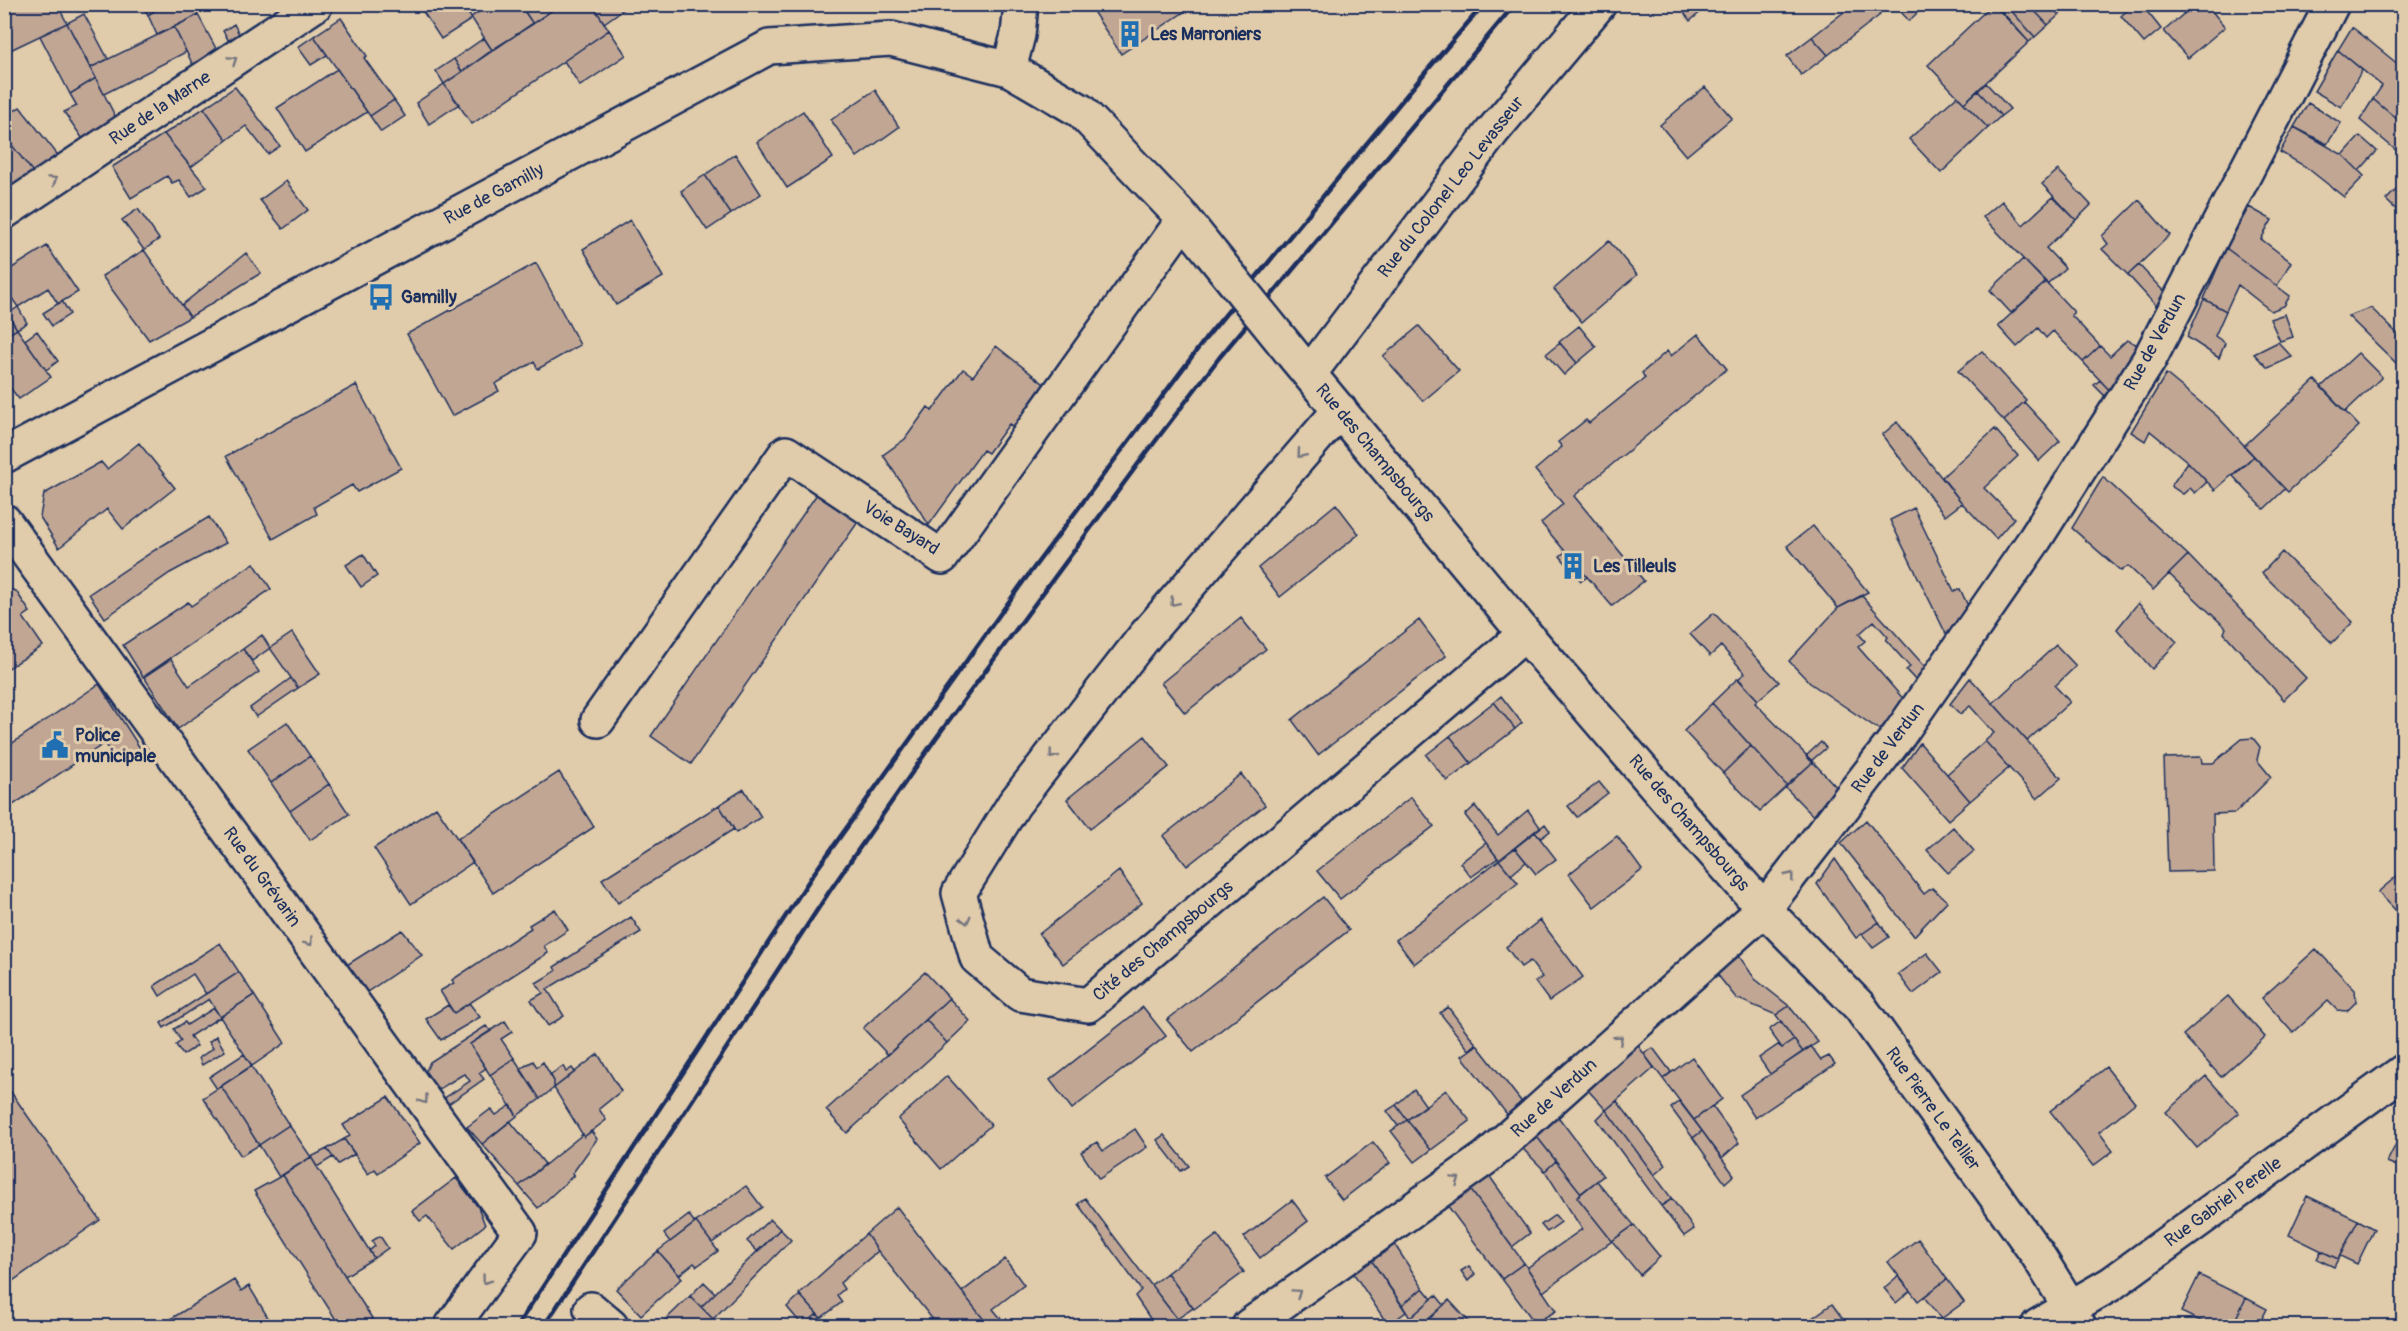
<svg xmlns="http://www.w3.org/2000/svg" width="2408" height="1331" font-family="Pangolin,sans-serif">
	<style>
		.building { fill: #c1a694; stroke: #1b2f5e; stroke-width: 1.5 }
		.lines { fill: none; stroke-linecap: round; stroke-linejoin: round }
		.minor-casing { stroke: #1b2f5e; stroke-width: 38 }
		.minor { stroke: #e0cbaa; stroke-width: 33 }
		.rail { stroke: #1b2f5e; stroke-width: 4.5 }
		.minor-bridge-casing { stroke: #1b2f5e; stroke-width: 38; stroke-linecap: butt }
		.minor-bridge { stroke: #e0cbaa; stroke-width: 33 }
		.oneway { stroke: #747580 }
		.labels { text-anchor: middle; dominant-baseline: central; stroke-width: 6; stroke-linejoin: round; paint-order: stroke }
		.poi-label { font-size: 18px; font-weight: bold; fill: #1b2f5e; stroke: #e0cbaa; text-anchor: start }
		.street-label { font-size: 18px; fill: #1b2f5e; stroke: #e0cbaa }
	</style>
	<rect width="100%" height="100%" fill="#e0cbaa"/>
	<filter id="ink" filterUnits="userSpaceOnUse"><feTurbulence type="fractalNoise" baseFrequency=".0167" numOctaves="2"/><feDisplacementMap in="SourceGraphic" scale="12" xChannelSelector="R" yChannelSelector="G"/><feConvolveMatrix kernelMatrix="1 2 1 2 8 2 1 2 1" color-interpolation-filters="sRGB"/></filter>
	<g filter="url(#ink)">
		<path class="building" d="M4,4H57L67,23L4,53Z
			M142,4H162L163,6L148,15Z
			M164,4H193L198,15L157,35L148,15Z
			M418,4H462L472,19L441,39Z
			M491,4H520L533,24L492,50L471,17Z
			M534,4H561L533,24L524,11Z
			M561,4H592L609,30L472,124L444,84Z
			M592,4H631L604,23Z
			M1108,4H1196L1121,54L1094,13Z
			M1678,4H1710L1690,21Z
			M1854,4H1871L1880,15L1828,55L1812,37Z
			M1894,4H1926L1909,21Z
			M1993,4L2029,42L1964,103L1928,65Z
			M1995,4H2005L2035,37L2029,42Z
			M2005,4H2028L2048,25L2035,37Z
			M2028,4H2049L2059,15L2048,25Z
			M2049,4H2069L2070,5L2059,15Z
			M2134,4H2141L2161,29L2144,43L2121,16Z
			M2176,4H2195L2184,14Z
			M2195,4H2206L2225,27L2188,58L2164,31Z
			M84,14L108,59L90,68L67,23Z
			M198,15L220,56L196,71L174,27Z
			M341,18L367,56L364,58L394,100L370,116L314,36Z
			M67,23L96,78L70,94L40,36Z
			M234,24L243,42L233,48L223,31Z
			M174,27L186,52L104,94L90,68Z
			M2352,27L2404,69V125L2373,99L2382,86L2338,50Z
			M609,30L626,55L580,86L564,61Z
			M314,36L327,55L311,65L298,47Z
			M1812,37L1828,55L1801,75L1787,56Z
			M484,38L492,50L462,72L454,59Z
			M2338,50L2362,70L2341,107L2314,91Z
			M454,59L462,72L444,84L436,71Z
			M337,69L367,112L305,152L277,108Z
			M96,78L117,120L85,142L64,112L77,106L70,94Z
			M1986,83L2010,109L2001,116L1978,91Z
			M444,84L459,104L429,124L416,103Z
			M235,87L280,146L268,154L246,126L227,140L204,108Z
			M1705,87L1732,118L1686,156L1660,125Z
			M875,90L899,127L857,157L831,120Z
			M1978,91L2001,116L1988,128L1964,103Z
			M1957,96L1988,128L1941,173L1909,139Z
			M2373,99L2404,125V157L2360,120Z
			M394,100L405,116L381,132L370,116Z
			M2308,103L2341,123L2327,144L2294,127Z
			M20,107L61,159L36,176L4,135V118Z
			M204,108L227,140L191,167L164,134Z
			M803,111L833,158L787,188L757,142Z
			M2294,127L2343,155L2364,176L2344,197L2306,167L2280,152Z
			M164,134L207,187L191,197L179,180L172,183L167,176L131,198L112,167Z
			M4,135L36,176L4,200Z
			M2360,136L2377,151L2359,171L2343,155Z
			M735,154L761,194L731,214L705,175Z
			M2058,170L2091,205L2076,220L2042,184Z
			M705,175L731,214L707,230L681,191Z
			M286,181L308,210L283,229L260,200Z
			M2404,182V217L2386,200Z
			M2053,197L2076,220L2046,248L2065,268L2047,284L1983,217L2002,201L2023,225Z
			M2139,200L2170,235L2128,275L2102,249L2108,244L2102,236Z
			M2249,207L2272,220L2261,239L2291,262L2277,286L2226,248Z
			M138,209L159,239L144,250L122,220Z
			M630,220L663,277L616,305L583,249Z
			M1609,241L1637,275L1582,322L1554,289Z
			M47,246L78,292L58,304L48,288L18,307L4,287V273Z
			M2226,248L2290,296L2284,306L2271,311L2238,285L2226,311L2204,299Z
			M144,250L190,317L149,340L102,276Z
			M246,253L261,273L190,317L182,305Z
			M2023,259L2046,282L2011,313L1990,290Z
			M536,263L580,345L538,369L534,362L495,384L499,391L452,416L407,334Z
			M2139,265L2166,294L2158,308L2128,275Z
			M2046,282L2074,312L2071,315L2100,346L2083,362L2053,331L2046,338L2038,328L2017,347L1998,326Z
			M2204,299L2226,311L2215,336L2225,343L2219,358L2187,337Z
			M62,301L70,314L52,326L43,313Z
			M18,307L27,323L17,329L8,314Z
			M2371,308L2404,340V357L2396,363L2348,316Z
			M4,309L17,329L4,337Z
			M2285,314L2293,337L2280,341L2270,319Z
			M1419,326L1459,371L1423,401L1383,356Z
			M1579,326L1596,347L1577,363L1559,342Z
			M17,329L51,377L19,399L4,380V337Z
			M37,331L58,361L46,370L25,340Z
			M1698,334L1727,369L1574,496L1644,581L1612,606L1541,523L1563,504L1535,470L1562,447L1558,442L1586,420L1589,423L1645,378L1642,373L1667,351L1671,356Z
			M2127,340L2138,345L2134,352L2136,355L2112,393L2083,362L2100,346L2110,356Z
			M2278,342L2292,357L2268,368L2254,354Z
			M1560,343L1577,363L1564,375L1546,354Z
			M996,346L1044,384L1014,427L1009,424L988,453L983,450L929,525L883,455L905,439L928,407L932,411L963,369L973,376Z
			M1982,351L2026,400L2004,421L1958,371Z
			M2358,353L2382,377L2345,412L2321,387Z
			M2166,374L2217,416L2254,456L2215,490L2188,462L2150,431L2145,441L2131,432Z
			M2100,380L2112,393L2108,399L2094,385Z
			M2315,380L2359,426L2288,492L2244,446Z
			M356,385L401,468L357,492L352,485L314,507L317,514L273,539L226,456Z
			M2024,402L2060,441L2039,461L2004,421Z
			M1897,422L1962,503L1945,516L1882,435Z
			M1995,429L2018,456L1984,488L2014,518L1996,539L1962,503L1942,477Z
			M139,443L175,488L123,529L107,509L59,548L40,517L44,494L101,462L107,469Z
			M2254,456L2285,489L2264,509L2233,476Z
			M2188,462L2207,482L2195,493L2190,488L2183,494L2171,486Z
			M2103,477L2188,555L2153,590L2128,566L2121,571L2072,528Z
			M819,491L860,519L691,764L651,736Z
			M1336,504L1359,534L1280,597L1258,568Z
			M1914,508L1954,591L1960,589L1969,608L1949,640L1890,520Z
			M209,517L226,543L170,573L105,618L89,594L155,550Z
			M1813,526L1868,592L1838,608L1787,546Z
			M1565,552L1587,577L1581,581L1560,556Z
			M2282,552L2353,622L2332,643L2262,573Z
			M363,554L377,576L361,587L346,565Z
			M2188,555L2306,678L2284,700L2224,633L2226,628L2169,574Z
			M254,563L271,589L143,677L123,645L188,602L191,606Z
			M4,573L10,581L9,589L16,591L30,612L23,617L43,646L4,671Z
			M1862,596L1928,670L1919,684L1906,670L1910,667L1886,640L1888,637L1874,621L1859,634L1865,641L1858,647L1906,702L1884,733L1810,683L1789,661L1838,608Z
			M2138,603L2177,642L2152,669L2117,629Z
			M1714,613L1779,682L1758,700L1738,679L1745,673L1721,646L1710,656L1690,634Z
			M1241,618L1266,649L1185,713L1161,683Z
			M1419,620L1446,656L1318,755L1292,720Z
			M292,633L320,674L298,688L270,648Z
			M262,635L270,648L252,661L243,649Z
			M2056,645L2076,666L2055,686L2070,702L2027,741L1993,703Z
			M243,649L259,672L178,729L144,677L171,659L189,686Z
			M291,678L298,688L256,717L250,708Z
			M1738,678L1758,700L1755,703L1813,762L1787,786L1712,703Z
			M1970,678L2061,778L2037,799L1985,741L1994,733L1970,706L1960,714L1950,704Z
			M99,684L140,748L118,763L105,743L4,811V749Z
			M1501,696L1522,723L1515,729L1494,702Z
			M1494,702L1515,729L1471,763L1450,736Z
			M1712,703L1751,746L1723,773L1684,731Z
			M287,722L310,756L271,783L248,749Z
			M1145,736L1169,767L1090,829L1067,799Z
			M1450,736L1471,763L1447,781L1426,755Z
			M2253,738L2260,747L2257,760L2271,777L2235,813L2213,814L2214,871L2168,872L2164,758L2201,757L2202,763H2213L2242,739Z
			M1985,741L2009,768L1970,801L1947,774Z
			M1821,742L1826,748L1811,761L1806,756Z
			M1920,743L1970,801L1948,820L1902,768Z
			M1751,746L1787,786L1760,811L1723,773Z
			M310,756L329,784L290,811L271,783Z
			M1813,762L1842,793L1818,821L1785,787Z
			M559,772L594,827L493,893L457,839Z
			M1241,774L1265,805L1187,866L1163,836Z
			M1599,782L1608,793L1577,817L1568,806Z
			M329,784L349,814L310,840L290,811Z
			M744,789L761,817L736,833L719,805Z
			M1411,797L1434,826L1340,899L1317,871Z
			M719,805L734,829L618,903L602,879Z
			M1475,806L1498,835L1528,810L1540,827L1499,860L1465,815Z
			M436,807L473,862L411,904L374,848Z
			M1866,820L1924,894L1932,888L1947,901L1914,936L1841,843Z
			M1545,824L1550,831L1541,838L1535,832Z
			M1953,827L1974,851L1948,873L1927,850Z
			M1535,832L1556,859L1536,874L1515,848Z
			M1617,836L1642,870L1594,907L1569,874Z
			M1486,843L1498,858L1471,877L1460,863Z
			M1515,848L1526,862L1511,875L1499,860Z
			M1835,859L1879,922L1856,938L1817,884Z
			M1499,860L1518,883L1414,964L1396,940Z
			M2404,870V919L2378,892Z
			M1119,871L1142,903L1063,964L1039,934Z
			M1323,897L1349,930L1193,1052L1167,1020Z
			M555,909L568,930L544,946L548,953L454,1013L440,991L454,983L452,980L531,928L529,925Z
			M631,917L641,932L547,989L564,1016L548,1026L531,1000L543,993L536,983L556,971L554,967Z
			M1540,920L1583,977L1549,1001L1535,982L1542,977L1530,961L1521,967L1506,947Z
			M1879,922L1889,937L1873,948L1862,934Z
			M402,930L422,955L361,996L342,968Z
			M220,943L239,972L206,994L193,974L160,996L154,986Z
			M2316,949L2355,990L2356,1002L2347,1011L2337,1010L2328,1001L2293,1033L2262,998Z
			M1927,953L1942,972L1913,994L1898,974Z
			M1739,956L1755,979L1789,1006L1776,1015L1736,998L1717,974Z
			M239,972L254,995L220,1017L209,999L164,1028L161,1023Z
			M925,972L949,998L888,1055L863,1028Z
			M254,995L285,1043L252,1066L220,1017Z
			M2228,996L2265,1037L2221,1077L2183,1035Z
			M949,998L970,1021L947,1043L926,1020Z
			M469,1003L480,1017L441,1040L426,1019L448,1005L454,1013Z
			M1789,1006L1818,1042L1803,1052L1776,1015Z
			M1143,1007L1166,1036L1072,1109L1050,1080Z
			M1448,1007L1476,1044L1469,1050L1440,1013Z
			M214,1008L220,1017L190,1036L197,1046L183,1055L176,1045L181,1041L174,1029L185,1022L187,1025Z
			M926,1020L947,1043L847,1133L826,1110Z
			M505,1021L512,1032L501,1039L514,1058L490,1075L470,1044Z
			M1781,1021L1794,1040L1782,1048L1769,1030Z
			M486,1026L491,1031L470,1044L486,1068L479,1073L484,1079L447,1105L443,1099L470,1081L465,1074L462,1075L436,1091L423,1077L430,1062Z
			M216,1036L225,1051L202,1065L199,1058L213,1048L209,1042Z
			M1794,1040L1803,1052L1770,1074L1759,1058L1778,1045L1782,1048Z
			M1637,1044L1654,1068L1606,1110L1586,1088Z
			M1477,1045L1524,1105L1509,1117L1462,1056Z
			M1811,1046L1821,1060L1829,1056L1835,1064L1755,1118L1740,1095Z
			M1653,1048L1671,1072L1663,1079L1644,1054Z
			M244,1054L252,1066L217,1089L209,1077Z
			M598,1054L621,1091L599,1109L606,1120L584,1137L554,1088Z
			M1692,1057L1722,1099L1694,1120L1663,1079Z
			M514,1058L540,1099L517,1116L490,1075Z
			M533,1061L537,1067L543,1062L554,1081V1088L540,1099L520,1069Z
			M251,1066L289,1125L259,1145L221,1086Z
			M563,1066L566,1072L572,1068L575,1072L554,1088V1081L550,1075Z
			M2106,1067L2135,1103L2099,1132L2113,1151L2093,1166L2050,1111Z
			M947,1076L991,1125L941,1169L898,1119Z
			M2206,1076L2239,1113L2197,1148L2166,1112Z
			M4,1082L100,1220L4,1287Z
			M221,1086L259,1145L241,1156L203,1098Z
			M1414,1089L1426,1106L1407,1120L1396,1105Z
			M1446,1090L1470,1121L1431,1150L1407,1120Z
			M388,1097L420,1143L378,1173L375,1169L368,1174L344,1139L350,1136L343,1125Z
			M1617,1101L1666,1165L1654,1175L1606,1110Z
			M1679,1101L1702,1131L1693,1138L1671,1108Z
			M511,1105L517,1116L482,1144L467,1127L491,1109L496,1115Z
			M1396,1105L1407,1120L1398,1126L1387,1111Z
			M1712,1106L1739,1143L1722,1158L1694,1120Z
			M1606,1110L1672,1199L1661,1206L1597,1119Z
			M1556,1114L1603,1176L1581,1193L1534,1133Z
			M1407,1120L1431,1150L1415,1162L1391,1131Z
			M510,1121L545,1164L519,1186L482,1144Z
			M289,1125L311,1157L279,1177L259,1145Z
			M2404,1128V1169L2387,1162Z
			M1135,1129L1147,1147L1099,1179L1081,1152L1097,1142L1103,1151Z
			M591,1131L597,1139L572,1174L574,1175L538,1208L519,1186L583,1134L584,1137Z
			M1702,1131L1734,1175L1725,1183L1693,1138Z
			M1534,1133L1556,1161L1545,1171L1520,1146Z
			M1164,1135L1189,1166L1181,1171L1157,1140Z
			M344,1139L355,1154L338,1164L327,1149Z
			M1373,1142L1390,1163L1342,1200L1325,1178Z
			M327,1149L333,1157L317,1167L311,1157Z
			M311,1157L374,1258L345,1276L283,1175Z
			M1556,1161L1581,1193L1577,1197L1612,1241L1543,1292L1527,1268L1582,1229L1545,1171Z
			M1488,1174L1530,1233L1512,1247L1470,1189Z
			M283,1175L345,1276L377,1326H340L254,1191Z
			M456,1178L478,1207L485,1225L454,1249L427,1216L420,1221L412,1211Z
			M1597,1181L1634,1225L1612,1241L1577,1197Z
			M746,1186L762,1207L712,1243L696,1222Z
			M1470,1189L1524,1263L1502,1279L1447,1205Z
			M2307,1196L2358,1220L2338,1259L2289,1235Z
			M1085,1198L1151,1285L1183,1326H1155L1135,1296L1141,1290L1078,1204Z
			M1672,1199L1694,1229L1684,1236L1661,1206Z
			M1292,1200L1308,1221L1260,1258L1244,1237Z
			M897,1207L962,1292L989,1326H938L878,1251L866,1234Z
			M689,1215L695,1223L670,1242L664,1234Z
			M1555,1215L1561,1222L1547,1232L1541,1225Z
			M770,1219L780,1229L758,1252L747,1241Z
			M2358,1220L2374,1229L2357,1264L2340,1256Z
			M696,1222L718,1251L697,1266L694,1263L679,1275L658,1251Z
			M1634,1225L1660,1257L1640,1275L1612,1241Z
			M780,1229L791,1240L713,1319L701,1307Z
			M866,1234L878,1251L840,1283L844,1289L837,1295L842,1302L821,1318L799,1294Z
			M1217,1235L1244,1272L1194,1309L1167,1273Z
			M380,1236L388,1248L374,1258L369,1251L375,1246L372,1241Z
			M1918,1239L1947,1279L1918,1301L1888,1262Z
			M1393,1242L1423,1288L1402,1305L1370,1258Z
			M658,1251L682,1278L641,1315L616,1289Z
			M2321,1251L2338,1259L2334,1267L2317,1259Z
			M1370,1258L1406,1312L1388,1325L1352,1271Z
			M1005,1259L1024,1285L993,1309L1007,1326H989L962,1292Z
			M1524,1263L1556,1311L1535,1323L1502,1279Z
			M1469,1266L1475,1274L1468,1281L1461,1271Z
			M1167,1273L1193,1308L1177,1319L1151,1285Z
			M2199,1275L2246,1298L2232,1326H2211L2181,1312Z
			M1898,1276L1910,1291L1896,1303L1884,1288Z
			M1947,1279L1964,1302L1941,1319L1924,1297Z
			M234,1280L241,1291L249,1286L273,1326H177L172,1318Z
			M704,1282L715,1293L701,1307L690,1296Z
			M1423,1288L1432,1299L1410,1318L1402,1305Z
			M800,1295L817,1314L803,1326L787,1307Z
			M1436,1295L1444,1305L1421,1326H1417L1410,1318Z
			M690,1296L713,1319L704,1326H659Z
			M2246,1298L2267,1309L2258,1326H2232Z
			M1449,1300L1472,1325L1470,1326H1425L1423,1325Z
			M1832,1304L1848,1326H1801Z
			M817,1314L828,1326H802H803Z"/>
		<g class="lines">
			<defs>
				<path id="minor" d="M1009,69L1018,35L1021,4
					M4,212L316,4
					M1295,357L1525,634L1686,821L1764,909L1860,1007L2037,1254L2070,1307L2079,1326
					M1309,374L1492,132L1599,4
					M1340,410L1145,636L1014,804L959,893L977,958L1020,994L1088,1005L1525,634
					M4,456L769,47L891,39L1009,69L1081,111L1184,219L1211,253
					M4,521L520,1233L452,1326
					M598,720L786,453L942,557L1184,219
					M591,1309L611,1326
					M1249,1326L1487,1157L1764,909L1899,735L2035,539L2149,360L2332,4
					M2038,1326L2111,1284L2404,1071"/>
			</defs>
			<use href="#minor" class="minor-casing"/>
			<use href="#minor" class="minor"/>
			<path class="rail" d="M517,1326L812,876L1023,582L1206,338L1424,74L1484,4
				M544,1326L831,889L936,738L1138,464L1219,358L1515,4"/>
			<defs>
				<path id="minor-bridge" d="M1211,253L1295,357"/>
			</defs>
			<use href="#minor-bridge" class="minor-bridge-casing"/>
			<use href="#minor-bridge" class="minor-bridge"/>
		</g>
		<defs><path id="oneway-chevron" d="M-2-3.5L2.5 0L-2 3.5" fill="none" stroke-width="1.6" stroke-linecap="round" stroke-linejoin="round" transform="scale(1.5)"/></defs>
		<g class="oneway">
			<use href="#oneway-chevron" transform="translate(233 60) rotate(-34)"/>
			<use href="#oneway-chevron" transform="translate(53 180) rotate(-34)"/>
			<use href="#oneway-chevron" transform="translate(1301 454) rotate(131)"/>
			<use href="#oneway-chevron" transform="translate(1174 602) rotate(131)"/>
			<use href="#oneway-chevron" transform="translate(1053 755) rotate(128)"/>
			<use href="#oneway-chevron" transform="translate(1790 876) rotate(-52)"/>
			<use href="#oneway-chevron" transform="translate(966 920) rotate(75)"/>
			<use href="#oneway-chevron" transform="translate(309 942) rotate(54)"/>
			<use href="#oneway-chevron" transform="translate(1619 1039) rotate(-42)"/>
			<use href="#oneway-chevron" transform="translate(424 1100) rotate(54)"/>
			<use href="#oneway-chevron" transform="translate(1456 1180) rotate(-35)"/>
			<use href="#oneway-chevron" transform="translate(486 1280) rotate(126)"/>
			<use href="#oneway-chevron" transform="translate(1297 1293) rotate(-35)"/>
		</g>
	</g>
	<defs>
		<symbol id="building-bare" viewBox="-9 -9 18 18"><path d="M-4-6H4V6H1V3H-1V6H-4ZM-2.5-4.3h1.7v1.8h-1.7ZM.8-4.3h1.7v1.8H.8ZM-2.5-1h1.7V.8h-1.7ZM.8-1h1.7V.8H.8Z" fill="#1f6fb2" stroke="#e0cbaa" stroke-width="2.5" paint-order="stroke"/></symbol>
		<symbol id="bus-bare" viewBox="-9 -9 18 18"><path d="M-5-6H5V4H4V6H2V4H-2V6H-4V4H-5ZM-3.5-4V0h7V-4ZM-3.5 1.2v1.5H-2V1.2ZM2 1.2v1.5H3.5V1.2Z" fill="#1f6fb2" stroke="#e0cbaa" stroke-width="2.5" paint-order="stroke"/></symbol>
		<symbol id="civic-bare" viewBox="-9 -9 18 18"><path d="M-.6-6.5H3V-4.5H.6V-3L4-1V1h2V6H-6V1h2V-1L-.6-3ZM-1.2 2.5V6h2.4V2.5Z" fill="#1f6fb2" stroke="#e0cbaa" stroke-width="2.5" paint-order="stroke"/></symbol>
	</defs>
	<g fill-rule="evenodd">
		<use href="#building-bare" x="1111" y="15" width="38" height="38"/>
		<use href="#bus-bare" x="362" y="278" width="38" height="38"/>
		<use href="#building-bare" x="1554" y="547" width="38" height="38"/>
		<use href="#civic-bare" x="36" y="726" width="38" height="38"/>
	</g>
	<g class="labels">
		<g class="poi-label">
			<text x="1150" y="34">Les Marroniers</text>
			<text x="401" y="297">Gamilly</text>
			<text x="1593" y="566">Les Tilleuls</text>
			<text x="75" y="735">Police<tspan x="75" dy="21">municipale</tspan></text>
		</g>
		<g class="street-label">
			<text transform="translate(160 108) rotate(-34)">Rue de la Marne</text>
			<text transform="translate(1451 187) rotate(-52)">Rue du Colonel Leo Levasseur</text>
			<text transform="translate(494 194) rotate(-28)">Rue de Gamilly</text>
			<text transform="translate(2155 342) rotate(-61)">Rue de Verdun</text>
			<text transform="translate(1375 453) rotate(50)">Rue des Champsbourgs</text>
			<text transform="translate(901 528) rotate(32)">Voie Bayard</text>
			<text transform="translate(1888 748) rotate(-53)">Rue de Verdun</text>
			<text transform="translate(1689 823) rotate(49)">Rue des Champsbourgs</text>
			<text transform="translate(262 877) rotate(54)">Rue du Grévarin</text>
			<text transform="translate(1163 941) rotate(-40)">Cité des Champsbourgs</text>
			<text transform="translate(1554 1098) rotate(-42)">Rue de Verdun</text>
			<text transform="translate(1933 1109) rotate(54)">Rue Pierre Le Tellier</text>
			<text transform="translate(2223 1202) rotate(-36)">Rue Gabriel Perelle</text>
		</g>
	</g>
	<rect width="2408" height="1331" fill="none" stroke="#e0cbaa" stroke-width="24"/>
	<rect x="12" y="12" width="2384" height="1307" fill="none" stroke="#1b2f5e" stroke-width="2" filter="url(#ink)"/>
</svg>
